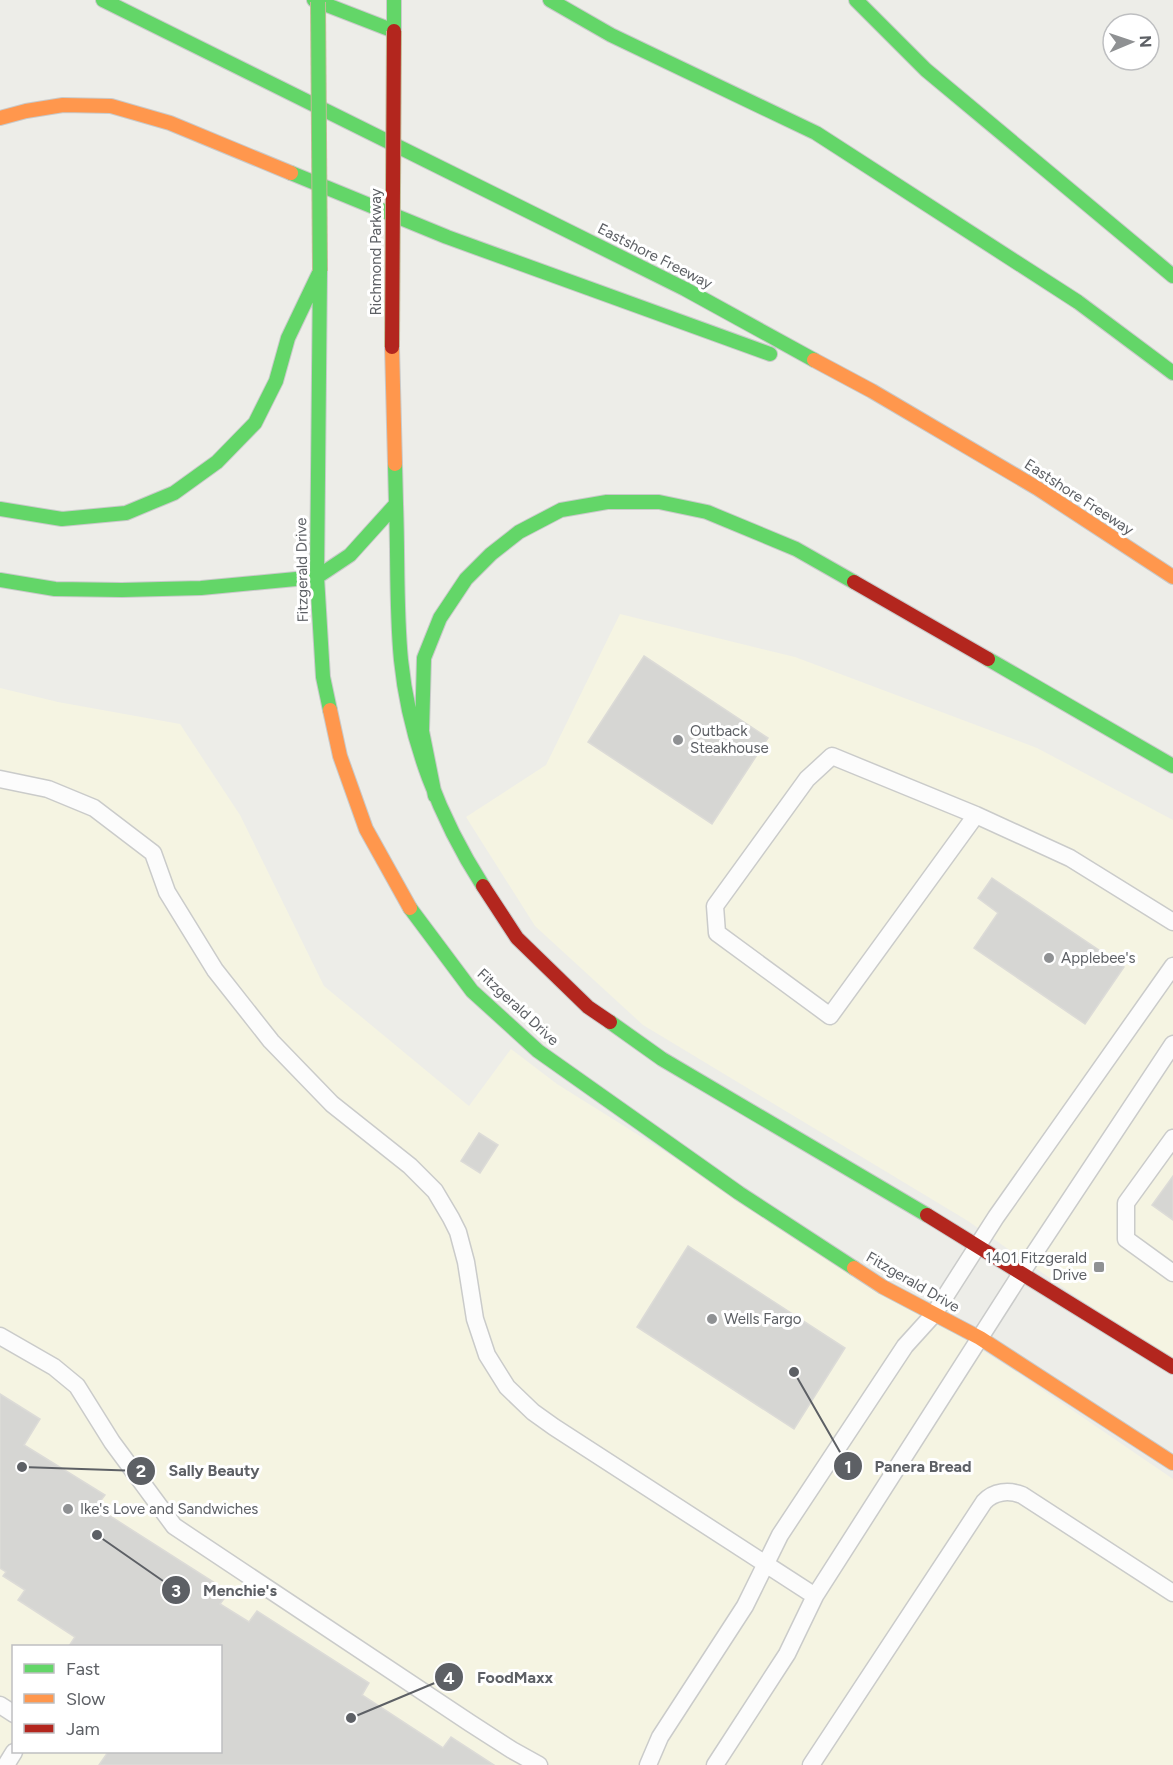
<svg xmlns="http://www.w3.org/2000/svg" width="1173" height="1765" font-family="Figtree,sans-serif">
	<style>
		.commercial { fill: #f5f4e2; fill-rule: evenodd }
		.building { fill: #d6d6d3; stroke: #dcdbd7; stroke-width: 1.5 }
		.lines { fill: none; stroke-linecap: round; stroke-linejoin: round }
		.lane-casing { stroke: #cacbca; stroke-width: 19 }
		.fast-casing { stroke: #c9caca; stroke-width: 16 }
		.slow-casing { stroke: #c9caca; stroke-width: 16 }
		.jam-casing { stroke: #c9caca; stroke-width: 16 }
		.lane { stroke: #fcfcfc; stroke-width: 16 }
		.fast { stroke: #63d668; stroke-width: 14 }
		.slow { stroke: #ff974d; stroke-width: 14 }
		.jam { stroke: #b3261e; stroke-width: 14 }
		.fast-bridge-casing { stroke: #c2bb97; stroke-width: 16; stroke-linecap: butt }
		.jam-bridge-casing { stroke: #c2bb97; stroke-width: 16; stroke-linecap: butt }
		.fast-bridge { stroke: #63d668; stroke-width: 14 }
		.jam-bridge { stroke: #b3261e; stroke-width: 14 }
		.poi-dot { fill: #8f9193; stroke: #fff; stroke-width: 2 }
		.labels { text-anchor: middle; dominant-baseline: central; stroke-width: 6; stroke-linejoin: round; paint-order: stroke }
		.street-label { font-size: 15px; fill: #5d6065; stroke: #fff }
		.poi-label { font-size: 15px; fill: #5d6065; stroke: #fff; text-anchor: start }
		.leader { fill: none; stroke: #5d6065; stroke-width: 2 }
		.callout-dot { fill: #5d6065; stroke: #fff; stroke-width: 2 }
		.mark-label { font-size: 18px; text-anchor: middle; font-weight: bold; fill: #fff }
		.callout-label { font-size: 16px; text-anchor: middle; font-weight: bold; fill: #5d6065; stroke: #fff; stroke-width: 6; stroke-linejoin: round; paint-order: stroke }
	</style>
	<rect width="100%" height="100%" fill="#edede8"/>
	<path class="commercial" d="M620,614L795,657L1037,748L1173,820V1364L968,1221L643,1025L535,926L466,817L546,765Z
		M0,688L58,702L180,724L240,815L324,986L469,1106L511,1049L557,1084L1015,1371L1173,1479V1765H0ZM14,1646H220V1752H14Z"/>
	<path class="building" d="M644,656L768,738L712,824L588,742Z
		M992,878L1124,967L1085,1024L974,948L998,913L978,898Z
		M479,1133L498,1145L480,1173L461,1161Z
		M1173,1176V1220L1152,1205Z
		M688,1246L845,1348L794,1429L637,1327Z
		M0,1394L40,1419L24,1445L105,1495L96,1507L229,1592L220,1604L249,1622L257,1611L369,1683L362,1695L443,1748L451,1737L494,1765H99L108,1752H220V1646H69L75,1637L18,1600L25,1590L3,1576L6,1572L0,1568Z"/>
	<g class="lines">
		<defs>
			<path id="lane" d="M0,779L48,789L94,808L153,853L167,892L215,970L271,1041L332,1104L410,1166L435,1191L451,1218L458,1232L466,1262L475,1319L487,1355L507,1387L533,1412L554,1427L815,1596
				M976,815L830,1016L717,933L715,906L807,779L832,756L976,815L1070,858L1173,922
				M1173,1138L1126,1203V1239L1173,1273
				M0,1336L54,1367L77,1386L112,1442L174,1526L470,1723L512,1750L539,1765
				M0,1705L14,1714
				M6,1765L14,1752
				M648,1765L660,1737L745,1606L780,1535L905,1346L934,1314L996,1217L1173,966
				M715,1765L787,1654L815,1596L1022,1272L1173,1044
				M811,1765L984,1502C994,1491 1009,1490 1022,1495L1173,1593"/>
			<path id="fast" d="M103,0L685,289L814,360
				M314,0L394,31V0
				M550,0L611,35L816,133L1078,302L1173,373
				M856,0L926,70L1173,276
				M291,173L447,237L770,354
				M320,271L317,577L323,677L330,710
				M396,504C398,556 396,609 401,660C409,740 440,819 483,886
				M0,509L62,519L126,513L174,493L217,462L255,423L276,381L288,338L320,271
				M0,580L55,589L122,590L201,588L317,577L350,555L396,504L395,464
				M988,659L1173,766
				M435,796L422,731L424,658L440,618L466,579L491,554L519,532L561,510L607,502H659L707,512L796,549L854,582
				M410,908L472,991L538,1051L739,1193L854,1268
				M610,1022L662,1059L927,1215"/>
			<path id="slow" d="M0,118L26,111L63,105L111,106L170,123L291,173
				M392,347L395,464
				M814,360L872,391L1037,488L1173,577
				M330,710L340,756L366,829L410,908
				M854,1268L883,1287L980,1338L1173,1463"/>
			<path id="jam" d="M854,582L988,659
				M483,886L517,938L588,1007L610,1022
				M927,1215L1173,1367"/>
		</defs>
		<use href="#lane" class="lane-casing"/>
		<use href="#fast" class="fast-casing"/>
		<use href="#slow" class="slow-casing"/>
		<use href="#jam" class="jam-casing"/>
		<use href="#lane" class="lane"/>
		<use href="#fast" class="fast"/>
		<use href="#slow" class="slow"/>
		<use href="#jam" class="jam"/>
		<defs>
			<path id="fast-bridge" d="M318,2L320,271"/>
			<path id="jam-bridge" d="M392,347L394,31"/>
		</defs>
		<use href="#fast-bridge" class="fast-bridge-casing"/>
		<use href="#jam-bridge" class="jam-bridge-casing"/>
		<use href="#fast-bridge" class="fast-bridge"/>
		<use href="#jam-bridge" class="jam-bridge"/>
	</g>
	<g class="poi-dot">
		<circle cx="678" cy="740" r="6"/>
		<circle cx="1049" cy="958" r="6"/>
		<rect x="1093" y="1261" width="12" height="12" rx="3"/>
		<circle cx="712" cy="1319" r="6"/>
		<circle cx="68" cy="1509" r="6"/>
	</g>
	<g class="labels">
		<g class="street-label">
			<text transform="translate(376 252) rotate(-90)">Richmond Parkway</text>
			<text transform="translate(655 256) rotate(27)">Eastshore Freeway</text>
			<text transform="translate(1079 497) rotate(33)">Eastshore Freeway</text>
			<text transform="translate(302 570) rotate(-91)">Fitzgerald Drive</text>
			<text transform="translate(518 1007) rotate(43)">Fitzgerald Drive</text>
			<text transform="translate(913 1282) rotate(30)">Fitzgerald Drive</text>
		</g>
		<g class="poi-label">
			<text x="690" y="731">Outback<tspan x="690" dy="17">Steakhouse</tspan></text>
			<text x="1061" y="958">Applebee's</text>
			<text x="1087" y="1258" text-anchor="end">1401 Fitzgerald<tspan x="1087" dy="17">Drive</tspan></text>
			<text x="724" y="1319">Wells Fargo</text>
			<text x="80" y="1509">Ike's Love and Sandwiches</text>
		</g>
	</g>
	<path class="leader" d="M794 1372L848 1466M22 1467L141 1471M97 1535L176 1590M351 1718L449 1677"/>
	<g class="callout-dot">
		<circle cx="794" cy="1372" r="6"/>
		<circle cx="22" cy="1467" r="6"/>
		<circle cx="97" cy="1535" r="6"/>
		<circle cx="351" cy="1718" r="6"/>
		<circle cx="848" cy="1466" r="15"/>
		<circle cx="141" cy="1471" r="15"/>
		<circle cx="176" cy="1590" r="15"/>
		<circle cx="449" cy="1677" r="15"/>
	</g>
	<g class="mark-label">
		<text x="848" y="1473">1</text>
		<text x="141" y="1477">2</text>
		<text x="176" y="1597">3</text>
		<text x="449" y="1684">4</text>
	</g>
	<g class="callout-label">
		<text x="923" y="1472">Panera Bread</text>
		<text x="214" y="1476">Sally Beauty</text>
		<text x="240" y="1596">Menchie's</text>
		<text x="515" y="1683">FoodMaxx</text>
	</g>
	<rect x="12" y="1645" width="210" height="108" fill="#ffffff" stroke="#bebfc1" stroke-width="1.5"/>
	<rect x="24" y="1664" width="30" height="9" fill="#63d668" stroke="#bebfc1" stroke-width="1.5"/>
	<text x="66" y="1675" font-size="18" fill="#5d6065">Fast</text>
	<rect x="24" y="1694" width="30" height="9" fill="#ff974d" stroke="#bebfc1" stroke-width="1.5"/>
	<text x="66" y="1705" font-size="18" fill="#5d6065">Slow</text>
	<rect x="24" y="1724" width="30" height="9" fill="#b3261e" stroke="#bebfc1" stroke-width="1.5"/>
	<text x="66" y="1735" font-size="18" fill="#5d6065">Jam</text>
	<g transform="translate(1131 42) rotate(88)"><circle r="28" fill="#ffffff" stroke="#bebfc1" stroke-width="1.5"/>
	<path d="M0-4.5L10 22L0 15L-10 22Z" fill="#8f9193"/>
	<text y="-9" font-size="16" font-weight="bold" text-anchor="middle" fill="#5d6065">N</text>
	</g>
</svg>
